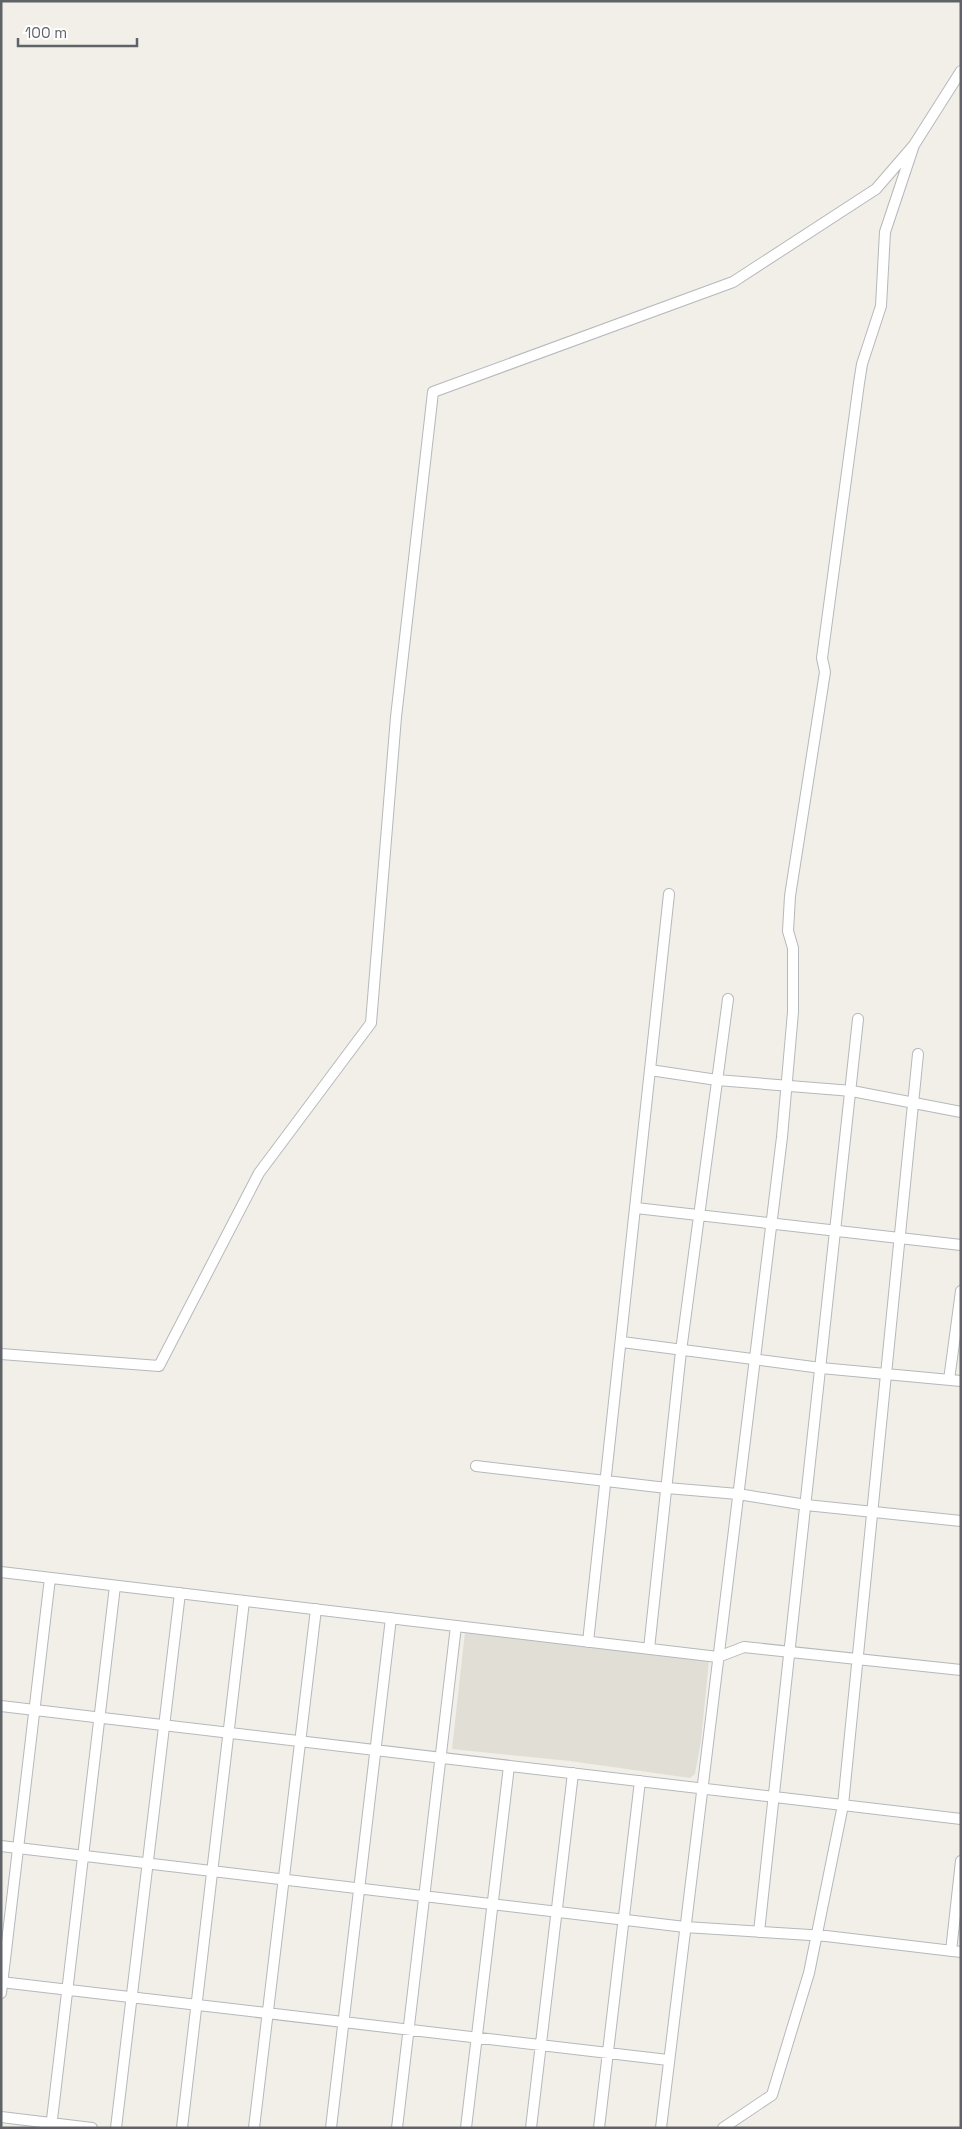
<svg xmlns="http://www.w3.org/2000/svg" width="962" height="2129" font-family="'Space Grotesk',sans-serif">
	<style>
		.education { fill: #e1ded6 }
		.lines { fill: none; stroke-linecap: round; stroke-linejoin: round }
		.street-casing { stroke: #b5b8bc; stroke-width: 12 }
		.street { stroke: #fff; stroke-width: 10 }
	</style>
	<rect width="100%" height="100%" fill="#f1efe8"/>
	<path class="education" d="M465,1632L709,1660L701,1741L695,1774L690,1778L683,1777L570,1761L452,1749Z"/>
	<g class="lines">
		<defs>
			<path id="street" d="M650,1070L717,1080L852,1091L961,1112
				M636,1208L961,1245
				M622,1342L821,1368L961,1381
				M1,1354L159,1366L259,1173L371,1023L396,717L433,392L733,282L876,189L914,145L961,71
				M949,1380L961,1291
				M476,1466L667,1488L738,1494L806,1505L961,1521
				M1,1572L718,1657L744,1647L961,1670
				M588,1642L669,894
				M649,1649L681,1351L728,999
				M1,1706L961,1819
				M1,1846L685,1927L826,1936L961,1952
				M759,1932L858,1019
				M951,1951L961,1861
				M1,1982L668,2060
				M1,1993L50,1578
				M1,2117L92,2128
				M51,2128L115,1586
				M116,2128L180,1593
				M182,2128L244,1601
				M254,2128L316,1609
				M331,2128L391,1618
				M397,2128L456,1626
				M466,2128L509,1766
				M531,2128L573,1773
				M599,2128L640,1781
				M661,2128L782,1137L793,1012V948L788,931L790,896L825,672L822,658L824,643L859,383L862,364L881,306L885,232L914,145
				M723,2128L772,2095L809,1973L843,1805L918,1054"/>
		</defs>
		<use href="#street" class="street-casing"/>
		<use href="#street" class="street"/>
	</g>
	<rect width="962" height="2129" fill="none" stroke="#5f6368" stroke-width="5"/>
	<path d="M18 38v8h119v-8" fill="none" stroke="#5f6368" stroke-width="2.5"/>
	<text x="25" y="38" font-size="15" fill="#5f6368" stroke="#ffffff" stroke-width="4" paint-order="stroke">100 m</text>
</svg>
